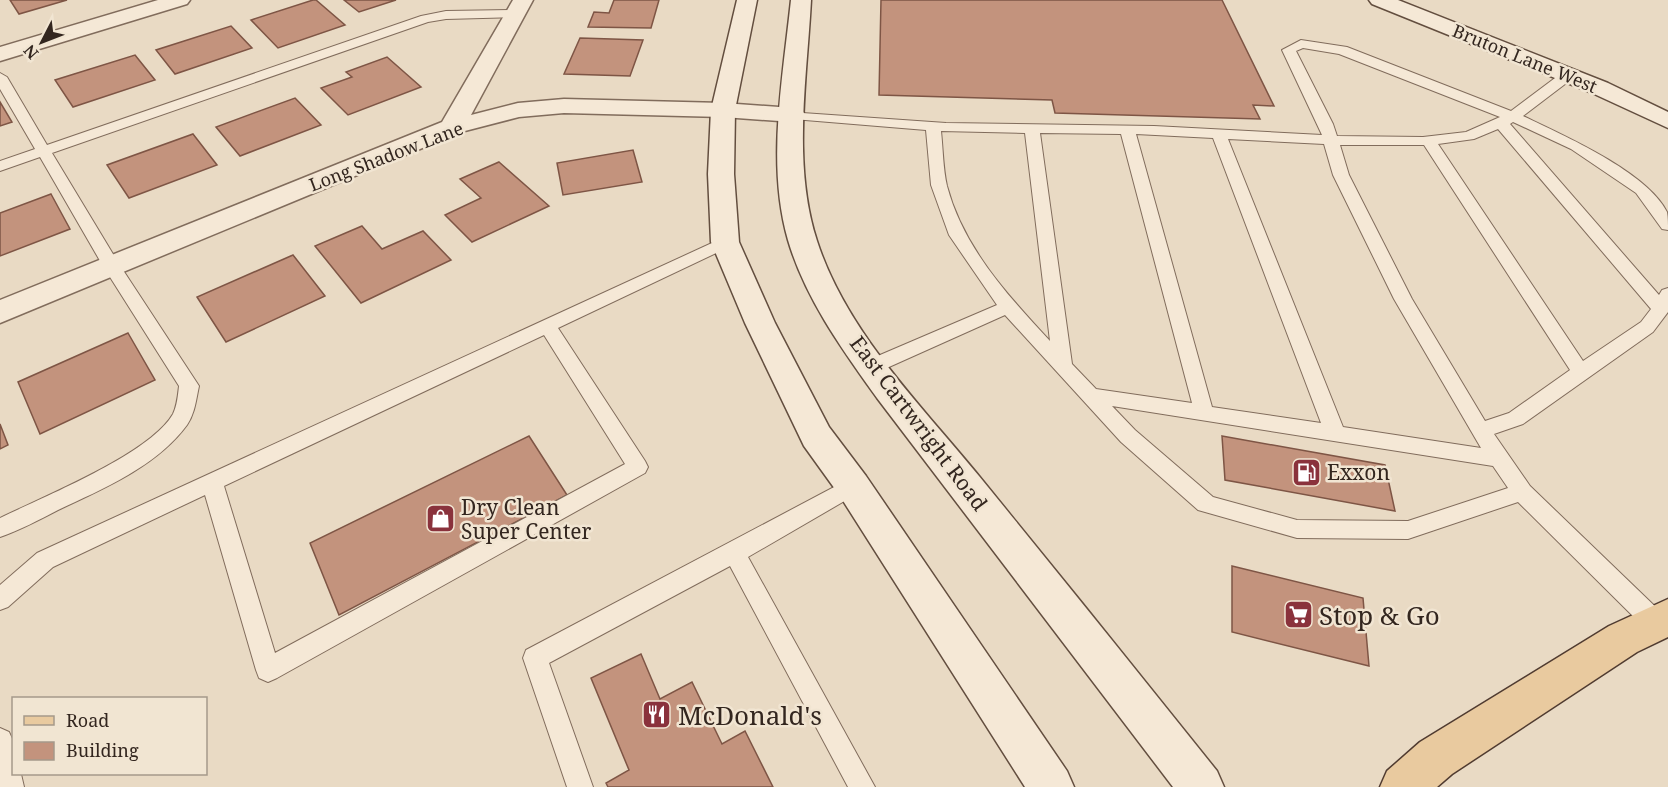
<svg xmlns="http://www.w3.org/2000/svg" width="1668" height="787" font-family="'Noto Serif',serif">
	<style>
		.building { fill: #c3937d; stroke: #7e5545; stroke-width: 1.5 }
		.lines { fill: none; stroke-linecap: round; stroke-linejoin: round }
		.lane-casing { stroke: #816c5c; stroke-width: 2 }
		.street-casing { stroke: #816c5c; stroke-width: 3 }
		.secondary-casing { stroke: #634e3f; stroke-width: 3 }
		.primary-casing { stroke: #503b30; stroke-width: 3 }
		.lane { fill: #f5e8d6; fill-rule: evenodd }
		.street { fill: #f5e8d6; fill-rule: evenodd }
		.secondary { fill: #f5e8d6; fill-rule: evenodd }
		.primary { fill: #e9ca9f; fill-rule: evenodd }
		.labels { text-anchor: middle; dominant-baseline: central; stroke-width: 5; stroke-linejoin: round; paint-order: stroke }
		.far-street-label { font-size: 18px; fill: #33261f; stroke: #f1e5d2 }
		.street-label { font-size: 21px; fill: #33261f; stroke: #f1e5d2 }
		.poi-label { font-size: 21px; fill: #33261f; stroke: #f1e5d2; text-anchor: start }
		.near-poi-label { font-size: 26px; fill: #33261f; stroke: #f1e5d2; text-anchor: start }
	</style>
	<rect width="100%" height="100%" fill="#e9dac4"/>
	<path class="building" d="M10,0H67L19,14Z
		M313,0H316L345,25L278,48L251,20Z
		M344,0H396L359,12Z
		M614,0H659L651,28L588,27L594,12L609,13Z
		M881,0H1222L1274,106L1253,105L1260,119L1055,113L1052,100L879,95Z
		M231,26L252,48L175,74L156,50Z
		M580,38L643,40L630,76L564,74Z
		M135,55L155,80L73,107L55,80Z
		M387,57L421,87L348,115L321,88L352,77L346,72Z
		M295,98L321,125L240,156L216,127Z
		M0,102L12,122L0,126Z
		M193,134L217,165L129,198L107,165Z
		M633,150L642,182L563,195L557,163Z
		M499,162L549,206L472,242L445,215L481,198L460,179Z
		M51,194L70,229L0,256V213Z
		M362,226L382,249L423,231L451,260L361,303L315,246Z
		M293,255L325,296L226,342L197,297Z
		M128,333L155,380L40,434L18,382Z
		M0,424L8,445L0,449Z
		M529,436L567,495L339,615L310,543Z
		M1222,436L1385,465L1395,511L1225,480Z
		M1232,566L1363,598L1369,666L1232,632Z
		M641,654L660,699L692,682L722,744L745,731L773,787H608L606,783L629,770L591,678Z"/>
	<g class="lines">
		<defs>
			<path id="lane" d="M516,10L520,11L522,14L520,17L446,19L428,22L52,153L119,264L199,386C196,400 195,413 187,425C157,466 103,489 58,510C39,520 20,530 0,537V518C43,497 150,454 173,414C177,406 178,395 179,386L103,266L40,157L0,171V161L35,149L0,89V73L7,77L47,145L421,16L446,11Z
				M1301,40L1347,47L1511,111L1563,72H1573L1575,75L1573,78L1523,116C1563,135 1647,172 1667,212C1668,217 1668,225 1668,230L1662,229L1636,193L1571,149L1513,122L1510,124L1659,295L1662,290L1668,288V312L1653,332L1523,424L1494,434L1530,486L1664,615L1668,623L1664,631L1656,634L1648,631L1518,502L1408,539L1297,538L1198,510L1121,442L1005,315L880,371L873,373L866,371L864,366L866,361L997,305L949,235L931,185L926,130L793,119L786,115L788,112L946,123L1154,126L1322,135L1282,50ZM1303,48L1339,54L1500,117L1466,132L1423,137L1337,136L1333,124L1296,51ZM1498,129L1651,309L1641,322L1583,361L1438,144L1474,139ZM941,131L1025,133L1050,341C1008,296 963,247 947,186C943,169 943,149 941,131ZM1040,133L1121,134L1192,403L1096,389L1072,364ZM1136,134L1213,138L1321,423L1212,407ZM1228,139L1324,144L1333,175L1394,299L1481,448L1343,427ZM1340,145H1424L1570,370L1509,413L1485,421L1412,299L1349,175ZM1112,406L1493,466L1508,488L1408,521L1297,520L1213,497L1135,430Z
				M725,237L731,238L733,242L731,246L558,328L645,461L648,467L645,473L277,678L268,682L259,678L256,670L205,495L53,567L8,607L0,610V585L37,553ZM544,335L625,464L275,653L224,486Z
				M853,477L860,480L864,486L860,492L748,557L875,787H848L730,566L549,663L593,787H567L523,658L526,650Z
				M0,728L9,732L14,743V774H21L24,787H0Z"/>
			<path id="street" d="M158,0H190L187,4L0,61V47Z
				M513,0H533L471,115L518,103L564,99L723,103L793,108L802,110L805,115L802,120L793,122L723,117L564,113L519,117L461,132L0,323V300L442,122Z"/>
			<path id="secondary" d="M737,0H757L735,110L734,174L739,242L775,323L829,427L866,476L1067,771L1074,787H1025L840,496L804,446L745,323L711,242L708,174L711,110Z
				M791,0H811C807,78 792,165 817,241C846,331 920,404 979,476C1059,574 1138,672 1217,771L1224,787H1173L877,398C842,349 805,298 788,240C766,164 783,77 791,0Z
				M1369,0H1398L1608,83L1668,112V128L1592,93L1372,4Z"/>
			<path id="primary" d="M1668,599V637L1637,652L1452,774L1437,787H1380L1387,771L1420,742L1609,626Z"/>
		</defs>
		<use href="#lane" class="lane-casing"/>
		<use href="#street" class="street-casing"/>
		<use href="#secondary" class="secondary-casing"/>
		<use href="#primary" class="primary-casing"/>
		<use href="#lane" class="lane"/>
		<use href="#street" class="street"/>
		<use href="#secondary" class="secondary"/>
		<use href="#primary" class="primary"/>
	</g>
	<defs>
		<symbol id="fuel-square" viewBox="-11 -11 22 22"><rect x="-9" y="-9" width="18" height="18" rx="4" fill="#8a323c" stroke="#f1e5d2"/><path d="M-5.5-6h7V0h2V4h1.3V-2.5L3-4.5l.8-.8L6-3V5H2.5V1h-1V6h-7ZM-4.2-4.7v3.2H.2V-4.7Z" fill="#fff"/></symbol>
		<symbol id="shop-square" viewBox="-11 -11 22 22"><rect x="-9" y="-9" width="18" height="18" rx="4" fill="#8a323c" stroke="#f1e5d2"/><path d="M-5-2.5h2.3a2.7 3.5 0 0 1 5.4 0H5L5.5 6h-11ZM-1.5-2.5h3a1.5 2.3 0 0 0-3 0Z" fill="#fff"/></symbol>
		<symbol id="supermarket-square" viewBox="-11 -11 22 22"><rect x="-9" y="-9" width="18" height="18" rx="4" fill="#8a323c" stroke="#f1e5d2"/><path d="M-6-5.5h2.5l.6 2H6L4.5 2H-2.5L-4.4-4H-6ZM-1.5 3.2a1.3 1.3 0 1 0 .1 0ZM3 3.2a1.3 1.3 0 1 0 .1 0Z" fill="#fff"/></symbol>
		<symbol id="restaurant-square" viewBox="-11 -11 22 22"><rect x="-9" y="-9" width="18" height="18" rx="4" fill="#8a323c" stroke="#f1e5d2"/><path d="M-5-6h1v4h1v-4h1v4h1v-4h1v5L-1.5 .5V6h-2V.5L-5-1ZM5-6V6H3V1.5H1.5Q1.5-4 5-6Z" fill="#fff"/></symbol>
	</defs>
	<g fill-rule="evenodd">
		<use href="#fuel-square" x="1290" y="456" width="33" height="33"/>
		<use href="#shop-square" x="424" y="502" width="33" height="33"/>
		<use href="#supermarket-square" x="1282" y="598" width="33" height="33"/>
		<use href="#restaurant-square" x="640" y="698" width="33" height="33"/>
	</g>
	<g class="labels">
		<g class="far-street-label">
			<text transform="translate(1525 58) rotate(22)">Bruton Lane West</text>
			<text transform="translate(386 156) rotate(-21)">Long Shadow Lane</text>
		</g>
		<g class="street-label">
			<text transform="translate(919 423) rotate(53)">East Cartwright Road</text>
		</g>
		<g class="poi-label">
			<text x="1327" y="472">Exxon</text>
			<text x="461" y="507">Dry Clean<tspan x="461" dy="24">Super Center</tspan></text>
		</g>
		<g class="near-poi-label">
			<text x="1319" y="615">Stop &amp; Go</text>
			<text x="678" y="715">McDonald's</text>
		</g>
	</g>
	<rect x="12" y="697" width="195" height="78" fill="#f1e5d2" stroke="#a5998a" stroke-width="1.5"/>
	<rect x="24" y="716" width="30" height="9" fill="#e9ca9f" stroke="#a5998a" stroke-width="1.5"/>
	<text x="66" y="727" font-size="18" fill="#33261f">Road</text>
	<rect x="24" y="742" width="30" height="18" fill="#c3937d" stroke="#a5998a" stroke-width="1.5"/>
	<text x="66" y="757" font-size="18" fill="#33261f">Building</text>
	<g transform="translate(42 42) rotate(228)" stroke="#f1e5d2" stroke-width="4.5" paint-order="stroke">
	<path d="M0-4.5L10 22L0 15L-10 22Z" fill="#33261f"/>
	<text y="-9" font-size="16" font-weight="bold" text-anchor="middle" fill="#33261f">N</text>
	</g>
</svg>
